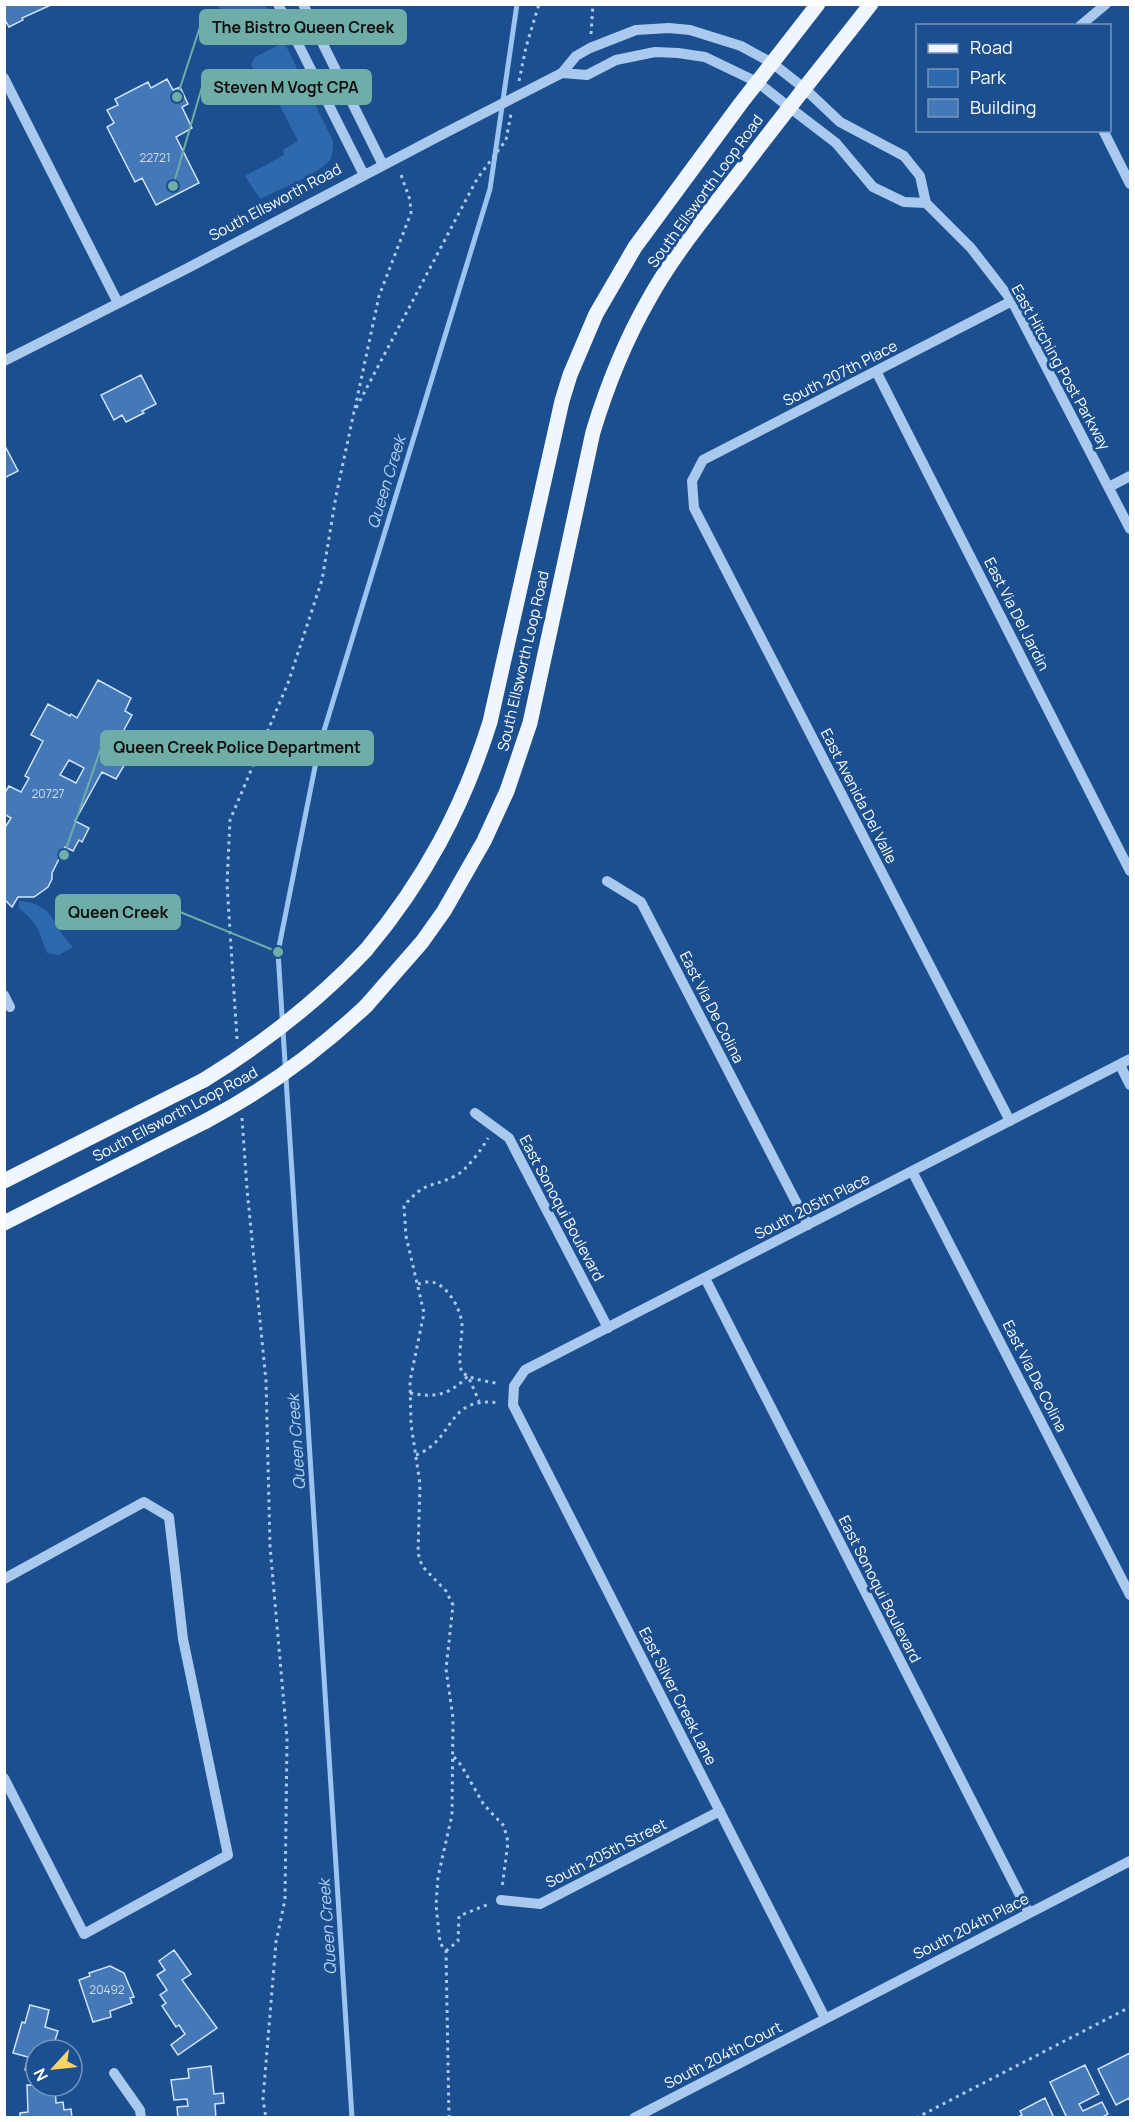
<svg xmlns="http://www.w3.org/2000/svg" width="1135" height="2122" font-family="Manrope,sans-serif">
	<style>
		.green { fill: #2e69ad }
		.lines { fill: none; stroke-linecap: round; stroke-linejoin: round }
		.stream { stroke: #9cc4f0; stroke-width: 5 }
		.building { fill: #4478b7; stroke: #cfe3fa; stroke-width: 1.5; fill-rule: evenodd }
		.path { stroke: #a9c9ee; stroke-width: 3; stroke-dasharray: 3 4.5; stroke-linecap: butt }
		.minor { stroke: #a9c9ee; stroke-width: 10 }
		.major { stroke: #f0f6ff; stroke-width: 15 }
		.minor-bridge { stroke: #a9c9ee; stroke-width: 10 }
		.major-bridge { stroke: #f0f6ff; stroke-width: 15 }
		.labels { text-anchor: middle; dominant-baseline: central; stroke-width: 6; stroke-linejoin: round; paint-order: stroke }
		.number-label { font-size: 12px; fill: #d0dded }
		.street-label { font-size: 15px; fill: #fff; stroke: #1b4f8f }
		.water-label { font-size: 16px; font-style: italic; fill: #b5d3f5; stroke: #1b4f8f }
		.leader { fill: none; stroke: #6fada8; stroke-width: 2 }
		.callout-dot { fill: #6fada8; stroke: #1b4f8f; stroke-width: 2 }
		.callout { fill: #6fada8; stroke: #6fada8; stroke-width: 2 }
		.callout-label { font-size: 16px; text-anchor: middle; font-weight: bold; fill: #111 }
	</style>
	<rect width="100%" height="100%" fill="#1b4f8f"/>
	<path class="green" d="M218,5H266L271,23C265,36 251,39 238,44Z
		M284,42L333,141C333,148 333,154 330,160C321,173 276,191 260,199L245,176L284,155L283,150L298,141L278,102L273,105L251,65L255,57Z
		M19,901C57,904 51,926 73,947L59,955L47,953L38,929L30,918L19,908Z"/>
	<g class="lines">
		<path class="stream" d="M352,2118L278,952L319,747L490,189L517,4"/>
	</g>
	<path class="building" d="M4,4H53L22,18L23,20L9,27L4,18Z
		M167,79L173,90L180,87L188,104L182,107L192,128L176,137L199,183L156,205L142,178L135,182L107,127L114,123L107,110L118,105L115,99L148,82L151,88Z
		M141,375L156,404L142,411L144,413L126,422L122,415L114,420L101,395Z
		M4,444L18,471L4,478Z
		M98,680L131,698L125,711L132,715L118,741L127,747L121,759L126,762L116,779L102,772L75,821L89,828L82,842L79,840L73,851L65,847L52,873V879L48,887L34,897H18L12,907L4,899V829L11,818L4,814V794L9,786L21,792L29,778L25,776L43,741L31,735L48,704L70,716L71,714L77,718ZM69,760L84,768L76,783L60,775Z
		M174,1950L191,1974L182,1980L217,2028L178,2055L171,2045L185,2034L179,2025L176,2027L162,2006L166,2003L160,1995L167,1990L157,1975L165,1970L159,1961Z
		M110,1966L124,1973L134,1997L130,1998L132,2003L110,2011L111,2017L93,2022L79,1980L90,1976L89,1973Z
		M30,2005L49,2010L45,2027L58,2031L52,2050H36V2073L25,2070L28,2057L13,2053L22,2022L25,2023Z
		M1130,2053V2101L1129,2098L1116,2105L1098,2069Z
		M1085,2065L1099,2094L1079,2104L1083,2111L1102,2102L1108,2114L1101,2118H1067L1050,2082Z
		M211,2066L214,2094L223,2093L224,2103L215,2104L216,2118H178L177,2107L188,2106L187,2099L174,2100L171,2080L189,2078L188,2069Z
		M27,2085L55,2086L56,2103L63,2102L64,2110L71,2109L72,2118H20V2113L28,2112Z
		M1045,2098L1054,2118H1016L1022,2115L1020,2111Z"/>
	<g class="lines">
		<path class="path" d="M591,34L593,4
			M519,81L526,47L539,4
			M355,408L379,296L411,213L410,200L400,172
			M237,1039L227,884L230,820L288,683L322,580L336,496L354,412L477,179L506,140L511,114
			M242,1118L247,1189L266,1381L270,1546L287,1739L285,1900L276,1942L263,2099L266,2118
			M418,1284C422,1283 428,1281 432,1282C448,1285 462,1311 462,1326C462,1342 457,1357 462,1373L475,1379L500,1384
			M410,1393C436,1398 449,1395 468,1376L479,1401
			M416,1455C456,1440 445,1395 500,1403
			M454,1757L461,1765L484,1805L504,1826L508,1842L502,1888
			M446,1951L458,1941L459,1916L489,1904
			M449,2118L446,1951L440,1943L436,1905L438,1877L452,1815L453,1718L446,1669L453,1605L446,1591L422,1566L418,1553L420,1484L411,1424L410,1381L424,1313L406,1236L404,1206C426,1180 428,1189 455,1176C466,1171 482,1149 488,1138
			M916,2118L1130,2007"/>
		<path class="minor" d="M278,4L364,175
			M303,4L383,165
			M1080,26L1106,4
			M562,73L576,56L590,48L636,30L669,28L690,30L741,46L772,63L804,88L840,122L904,156L920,176L926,203L971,248L1012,301L1130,529
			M562,73L587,75L616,60L655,52L678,53L705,57L757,82L789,107L836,143L873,187L904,202L926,203
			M4,78L118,303
			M1103,130L1130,184
			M4,361L184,270L441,135
			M876,371L1130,871
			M1109,487L1130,476
			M607,881L641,902L808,1225
			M4,995L10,1007
			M1120,1065L1130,1085
			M475,1113L509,1138L608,1328
			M1010,1121L694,508L692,481L703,460L1012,301
			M912,1171L1130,1595
			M705,1278L1029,1913
			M4,1579L144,1502L169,1517L183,1639L228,1855L84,1934L4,1778
			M501,1900L540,1904L720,1811
			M825,2018L513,1405L514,1386L525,1370L1130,1059
			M114,2073L140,2110L141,2118
			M634,2118L1130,1861"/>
		<path class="major" d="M366,950C424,881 463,808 490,722L562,401L570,375L596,314L635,247L741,103L818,4
			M366,1006L422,942L444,911L484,841L507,791L530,723L593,432C607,386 625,341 649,299C675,252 710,211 742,169C784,113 828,59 871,4
			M4,1181L204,1080
			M4,1223L206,1121"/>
		<path class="minor-bridge" d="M441,135L562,73"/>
		<path class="major-bridge" d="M204,1080C264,1043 318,1001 366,950
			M206,1121C265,1090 317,1052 366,1006"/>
	</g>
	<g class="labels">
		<g class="number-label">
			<text x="155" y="157">22721</text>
			<text x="48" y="793">20727</text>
			<text x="107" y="1989">20492</text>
		</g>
		<g class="street-label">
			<text transform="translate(705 191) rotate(-54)">South Ellsworth Loop Road</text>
			<text transform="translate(275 202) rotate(-28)">South Ellsworth Road</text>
			<text transform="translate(1061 367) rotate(61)">East Hitching Post Parkway</text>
			<text transform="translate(840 373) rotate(-27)">South 207th Place</text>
			<text transform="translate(1017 614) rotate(63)">East Via Del Jardin</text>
			<text transform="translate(523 661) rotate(-77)">South Ellsworth Loop Road</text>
			<text transform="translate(859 796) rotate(63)">East Avenida Del Valle</text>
			<text transform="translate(712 1007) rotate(63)">East Via De Colina</text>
			<text transform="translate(175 1114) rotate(-28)">South Ellsworth Loop Road</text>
			<text transform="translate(812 1206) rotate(-27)">South 205th Place</text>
			<text transform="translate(562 1208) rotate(62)">East Sonoqui Boulevard</text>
			<text transform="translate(1035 1376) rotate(63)">East Via De Colina</text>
			<text transform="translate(880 1589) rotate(63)">East Sonoqui Boulevard</text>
			<text transform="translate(678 1696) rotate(63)">East Silver Creek Lane</text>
			<text transform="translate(606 1853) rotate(-27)">South 205th Street</text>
			<text transform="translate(971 1926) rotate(-27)">South 204th Place</text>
			<text transform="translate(723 2055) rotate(-27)">South 204th Court</text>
		</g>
		<g class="water-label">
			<text transform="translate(386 482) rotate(-73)">Queen Creek</text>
			<text transform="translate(296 1442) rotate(-94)">Queen Creek</text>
			<text transform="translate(327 1927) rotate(-94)">Queen Creek</text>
		</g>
	</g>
	<path class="leader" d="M177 97L200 27M173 186L202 87M64 855L101 748M278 952L180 912"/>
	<g class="callout-dot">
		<circle cx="177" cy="97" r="6"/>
		<circle cx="173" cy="186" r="6"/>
		<circle cx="64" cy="855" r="6"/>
		<circle cx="278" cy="952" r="6"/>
	</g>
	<g class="callout">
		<rect x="200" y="10" width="206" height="34" rx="6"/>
		<rect x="202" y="70" width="169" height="34" rx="6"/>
		<rect x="101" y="731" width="272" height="34" rx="6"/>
		<rect x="56" y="895" width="124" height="34" rx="6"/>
	</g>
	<g class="callout-label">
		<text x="303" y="33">The Bistro Queen Creek</text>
		<text x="286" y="93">Steven M Vogt CPA</text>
		<text x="237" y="753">Queen Creek Police Department</text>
		<text x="118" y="918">Queen Creek</text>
	</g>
	<rect width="1135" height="2122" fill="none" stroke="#ffffff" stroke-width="12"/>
	<rect x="916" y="24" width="195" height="108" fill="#1b4f8f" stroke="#7695bc" stroke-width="1.5"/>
	<rect x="928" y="44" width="30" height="9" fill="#f0f6ff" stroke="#7695bc" stroke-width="1.5"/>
	<text x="970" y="54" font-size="18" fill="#ffffff">Road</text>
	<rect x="928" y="69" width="30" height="18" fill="#2e69ad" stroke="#7695bc" stroke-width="1.5"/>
	<text x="970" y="84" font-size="18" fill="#ffffff">Park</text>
	<rect x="928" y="99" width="30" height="18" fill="#4478b7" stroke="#7695bc" stroke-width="1.5"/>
	<text x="970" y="114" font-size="18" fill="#ffffff">Building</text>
	<g transform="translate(54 2068) rotate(243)"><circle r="28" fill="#1b4f8f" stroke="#7695bc" stroke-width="1.5"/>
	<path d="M0-4.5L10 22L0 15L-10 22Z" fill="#ffd166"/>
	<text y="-9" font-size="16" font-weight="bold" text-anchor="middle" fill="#ffffff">N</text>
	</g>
</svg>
